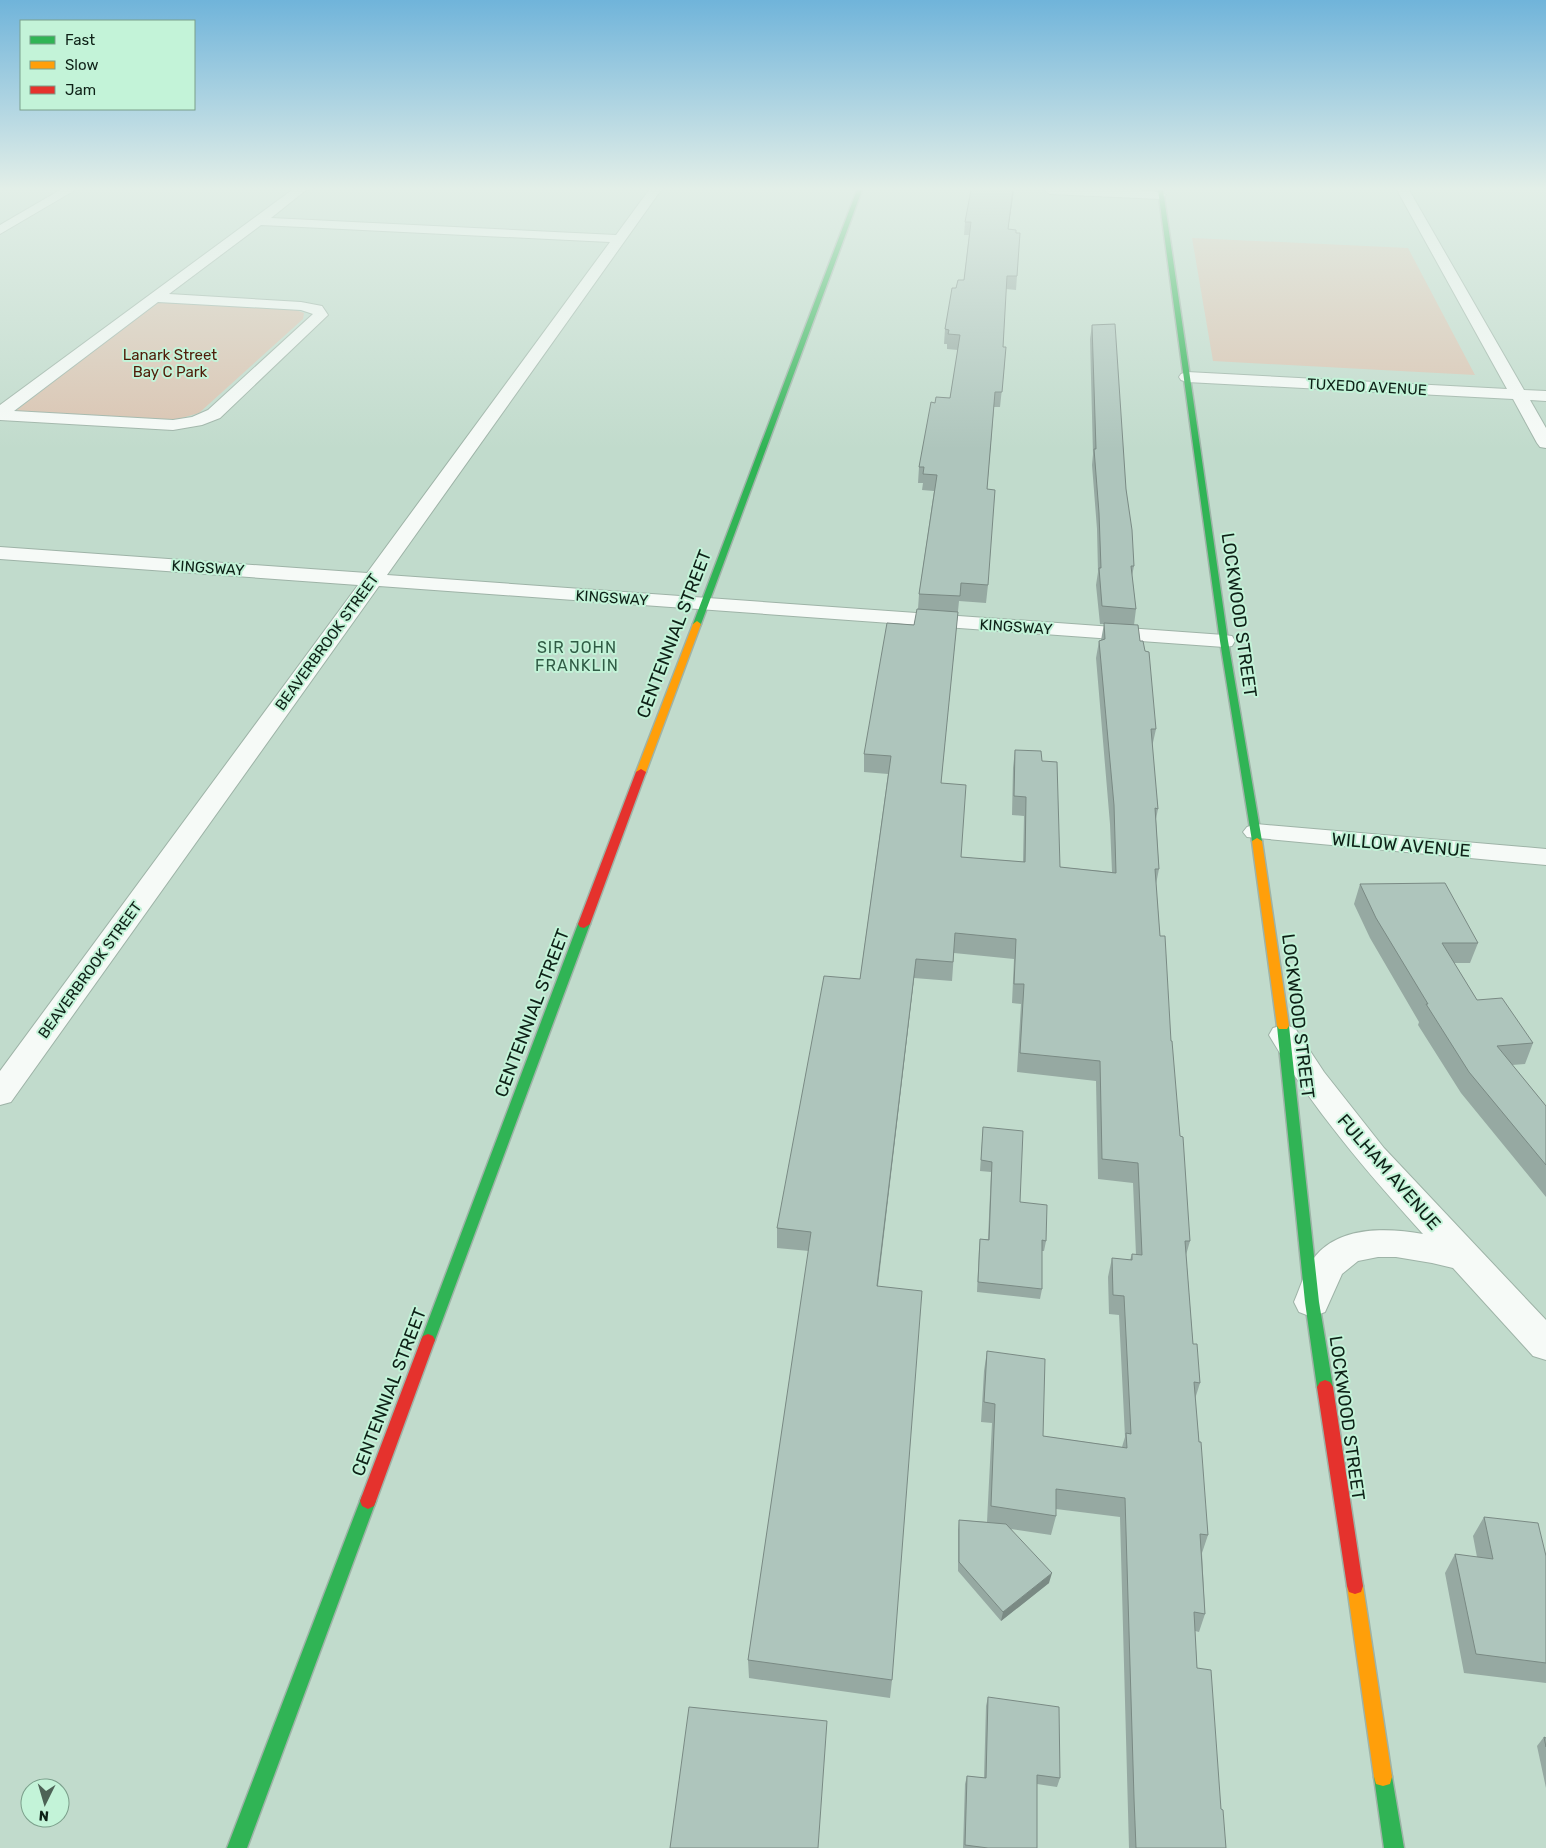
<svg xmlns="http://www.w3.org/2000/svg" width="1546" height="1848" font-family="Rubik,sans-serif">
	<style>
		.green { fill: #dac3b0 }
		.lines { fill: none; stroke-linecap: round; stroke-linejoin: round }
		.street-casing { stroke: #9eb3a7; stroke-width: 2 }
		.fast-casing { stroke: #9eb3a7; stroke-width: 3 }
		.slow-casing { stroke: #9eb3a7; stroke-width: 3 }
		.jam-casing { stroke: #9eb3a7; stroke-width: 3 }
		.street { fill: #f6faf7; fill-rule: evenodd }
		.fast { fill: #30b455; fill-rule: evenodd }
		.slow { fill: #ff9f0a; fill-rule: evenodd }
		.jam { fill: #e5322d; fill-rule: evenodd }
		.wall { fill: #96a9a2 }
		.shaded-wall { fill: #7a8a84 }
		.building { fill: #aec5bc; stroke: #7a8a84 }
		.labels { text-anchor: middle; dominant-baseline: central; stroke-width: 4; stroke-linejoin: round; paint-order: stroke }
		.far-park-label { font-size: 15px; fill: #4f1c08; stroke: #c3f3d8 }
		.far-street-label { font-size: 15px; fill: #0e2117; stroke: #c3f3d8 }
		.far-neighbourhood-label { font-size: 16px; letter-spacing: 1px; fill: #315c46; stroke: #c3f3d8 }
		.street-label { font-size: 18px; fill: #0e2117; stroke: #c3f3d8 }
	</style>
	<rect width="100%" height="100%" fill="#c1dbcc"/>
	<path class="green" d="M1192,238L1408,248L1475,375L1213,361Z
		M157,302L296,310L304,313L303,319L199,413L175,420L13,413Z"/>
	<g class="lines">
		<defs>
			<path id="street" d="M60,190H75L0,234V225Z
				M292,190H306L271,218L616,235L649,190H661L387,575L1224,635L1232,636L1235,641L1232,646L1224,647L379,586L11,1102L0,1105V1071L358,585L0,559V547L367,573L610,242L261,225L169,294L301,302L322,306L328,315L220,418L202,425L173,430L0,420V405ZM158,302L301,310L313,314L208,410L192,417L173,420L14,411Z
				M1044,190C1062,190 1159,187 1166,195L1160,199L1050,194Z
				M1397,190H1409L1524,390L1546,391V401L1530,400L1546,428V448L1540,447L1537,443L1513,399L1187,382L1181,380L1179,377L1181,374L1187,372L1507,389Z
				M1256,824L1546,849V865L1247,837L1243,832L1247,827Z
				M1284,1025L1295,1028L1324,1072L1384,1148L1546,1320V1360L1533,1356L1453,1268L1432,1263L1396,1257H1378L1358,1261L1342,1274L1325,1312L1312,1317L1299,1312L1294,1302C1301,1286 1307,1263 1320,1251C1346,1226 1390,1228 1423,1234C1366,1171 1312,1108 1269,1035L1273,1028Z"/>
			<path id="fast" d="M857,190H862L701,624L700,626H694L693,624Z
				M1158,190H1163L1228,641L1262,841L1257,844L1252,841L1220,641Z
				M584,920L590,924L435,1340L433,1344L428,1346L423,1344L421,1340L578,924Z
				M1283,1022L1287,1023L1289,1026L1319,1302L1333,1387L1330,1392L1325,1394L1320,1392L1317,1387L1305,1302L1277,1026L1279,1023Z
				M368,1493L374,1496L376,1501L247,1848H227L360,1501L362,1496Z
				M1383,1768L1390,1770L1392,1777L1404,1848H1384L1374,1777L1376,1770Z"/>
			<path id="slow" d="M697,621L701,624L646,772L645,774H637L636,772L693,624Z
				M1257,838L1262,841L1289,1026L1287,1029H1279L1277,1026L1252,841Z
				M1355,1578L1361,1580L1363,1586L1392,1777L1390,1784L1383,1786L1376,1784L1374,1777L1347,1586L1349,1580Z"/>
			<path id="jam" d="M641,769L646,772L590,924L584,928L580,927L578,924L636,772Z
				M428,1334L433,1336L435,1340L376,1501L374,1506L368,1509L362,1506L360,1501L421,1340L423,1336Z
				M1325,1380L1330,1382L1333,1387L1363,1586L1361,1592L1355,1594L1349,1592L1347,1586L1317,1387L1320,1382Z"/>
		</defs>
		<use href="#street" class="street-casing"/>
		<use href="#fast" class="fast-casing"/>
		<use href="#slow" class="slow-casing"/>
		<use href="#jam" class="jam-casing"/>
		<use href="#street" class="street"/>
		<use href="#fast" class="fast"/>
		<use href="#slow" class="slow"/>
		<use href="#jam" class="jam"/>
	</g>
	<path class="wall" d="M971,190H1014L1008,229L1017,276L1016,290L1006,289L1003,347L1005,361L1000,407H994L987,489L988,585L986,603L959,601L941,783L961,857L1023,862L1024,816L1012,815L1013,768L1015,750L1042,761L1060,867L1112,872L1110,824L1096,658L1099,641L1101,640L1104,624H1100L1096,585L1098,572L1097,529L1092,465L1093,454L1090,339L1092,325L1126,489L1134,566L1132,576L1136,609L1134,625L1140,641L1156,729L1152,747L1158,809L1156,819L1159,869L1156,884L1160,936L1190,1241L1186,1255L1193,1344L1200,1383L1195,1399L1208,1535L1202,1553L1205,1614L1199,1632L1195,1631L1197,1668L1221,1809L1226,1848H1129L1120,1517L1056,1509V1516L1051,1535L1011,1529L1049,1583L1001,1621L958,1571V1530L959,1520L987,1522L992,1423L981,1422L984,1371L987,1351L1043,1436L1122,1447L1125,1437L1119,1315L1109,1314L1108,1277L1112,1258L1130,1260L1132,1254L1136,1255L1133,1183L1098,1179L1096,1081L1017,1072L1021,1004L1012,1003L1014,959L954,953L952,981L914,978L878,1286L892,1680L890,1698L749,1678L748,1660L809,1251L777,1248V1228L860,979L888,774L864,772V754L914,625L918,609L919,594L934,491L922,490L923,483H918L919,467L935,403L950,398L958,350L947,349V344H944L945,329L956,288L964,280L969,235H964L965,222Z
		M1360,884L1478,943L1470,963H1454L1477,1000L1533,1043L1525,1064L1512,1065L1546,1106V1197L1461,1093L1418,1025L1419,1022L1370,938L1354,904Z
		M983,1127L1020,1202L1046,1241L1044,1251H1042V1289L1040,1299L977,1292L979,1249L980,1239H988L991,1172L980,1171Z
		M1484,1517L1546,1556V1683L1464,1673L1445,1573L1455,1554L1477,1557L1473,1536Z
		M988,1697L1060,1778L1057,1787L1037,1784V1848H963L965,1784L967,1776L984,1778L986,1706Z
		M1544,1737L1546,1738V1788L1537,1746Z"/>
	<path class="shaded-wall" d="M1013,190H1014L1006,242L1008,229Z
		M916,959L914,978L875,1306L877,1286Z
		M1052,1573L1049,1583L1001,1621L1003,1612Z"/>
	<path class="building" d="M971,190H1013L1008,229L1016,230V233H1020L1017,276H1007L1003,347H1006L1002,392H995L987,489L995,490L988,585L961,583L960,596L919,594L937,475L923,474L924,467H919L931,402L935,403L936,397L950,398L960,335L948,334L949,330L945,329L952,288H956L958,280H964L971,222H965Z
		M1115,324L1126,489L1132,530L1134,566H1131L1136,609L1102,606L1099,568H1101L1099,513L1094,449H1096L1092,325Z
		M917,609L958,612L941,783L966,785L961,857L1025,862L1026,797L1014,796L1015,750L1041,751L1042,761L1057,762L1060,867L1116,873L1114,805L1099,641L1105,639L1104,623L1138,625L1140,641H1143L1145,651L1149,652L1156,729H1151L1158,809L1155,808L1159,869H1155L1160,936H1165L1171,1041H1172L1180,1136L1183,1137L1190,1241H1185L1193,1344H1197L1200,1383L1194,1382L1199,1442H1201L1208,1535L1200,1534L1205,1614L1194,1612L1197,1668L1211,1670L1221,1809L1223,1810L1226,1848H1136L1134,1798L1125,1498L1056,1489V1516L991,1506L995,1404L984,1402L987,1351L1045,1359L1043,1436L1127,1448L1126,1433L1131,1434L1124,1296L1113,1295L1112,1258L1132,1260V1254L1142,1255L1138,1163L1102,1159L1100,1061L1020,1053L1024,984H1014L1016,939L955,933L953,962L916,959L877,1286L922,1291L892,1680L748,1660L811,1232L777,1228L824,976L860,979L891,756L864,754L887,623L914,625Z
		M1445,883L1478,943H1442L1477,1000L1502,998L1533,1043L1497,1046L1546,1106V1165L1469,1072L1426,1004H1428L1376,918L1360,884Z
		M983,1127L1023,1131L1020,1202L1047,1205L1046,1241L1042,1240V1289L978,1282L980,1239L989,1240L992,1162L981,1160Z
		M1484,1517L1538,1523L1546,1556V1663L1476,1654L1455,1554L1493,1559Z
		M959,1520L1006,1524L1052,1573L1003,1612L959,1562Z
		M988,1697L1059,1707L1060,1778L1037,1775V1848H988L965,1845L967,1776L986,1778Z
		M689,1707L827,1721L818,1848H670Z
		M1544,1737L1546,1738V1747Z"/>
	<linearGradient id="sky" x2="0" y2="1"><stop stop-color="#70b4da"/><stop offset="0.42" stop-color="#e3efe8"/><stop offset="1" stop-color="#e3efe8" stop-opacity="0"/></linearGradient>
	<rect width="1546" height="449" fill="url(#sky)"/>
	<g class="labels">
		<g class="far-park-label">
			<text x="170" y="355">Lanark Street<tspan x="170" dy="17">Bay C Park</tspan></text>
		</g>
		<g class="far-street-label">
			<text transform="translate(1367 387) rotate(3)">TUXEDO AVENUE</text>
			<text transform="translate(208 568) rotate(4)">KINGSWAY</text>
			<text transform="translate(612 598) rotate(4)">KINGSWAY</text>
			<text transform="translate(1016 627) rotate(4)">KINGSWAY</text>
			<text transform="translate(327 642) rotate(-54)">BEAVERBROOK STREET</text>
			<text transform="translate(90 970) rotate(-54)">BEAVERBROOK STREET</text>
		</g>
		<g class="far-neighbourhood-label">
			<text x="577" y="647">SIR JOHN<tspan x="577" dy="18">FRANKLIN</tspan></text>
		</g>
		<g class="street-label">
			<text transform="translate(1239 615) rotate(82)">LOCKWOOD STREET</text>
			<text transform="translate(674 634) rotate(-69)">CENTENNIAL STREET</text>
			<text transform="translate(1401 845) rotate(5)">WILLOW AVENUE</text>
			<text transform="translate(532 1013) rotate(-69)">CENTENNIAL STREET</text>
			<text transform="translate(1298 1016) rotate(83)">LOCKWOOD STREET</text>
			<text transform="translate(1389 1172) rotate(49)">FULHAM AVENUE</text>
			<text transform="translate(389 1392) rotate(-69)">CENTENNIAL STREET</text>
			<text transform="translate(1347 1418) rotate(82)">LOCKWOOD STREET</text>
		</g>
	</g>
	<rect x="20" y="20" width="175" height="90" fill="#c3f3d8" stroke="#7b9f8b"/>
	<rect x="30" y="36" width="25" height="8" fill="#30b455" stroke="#7b9f8b"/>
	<text x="65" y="45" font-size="15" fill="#0e2117">Fast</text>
	<rect x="30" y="61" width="25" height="8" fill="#ff9f0a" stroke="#7b9f8b"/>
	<text x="65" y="70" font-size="15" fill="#0e2117">Slow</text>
	<rect x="30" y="86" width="25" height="8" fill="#e5322d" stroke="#7b9f8b"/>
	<text x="65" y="95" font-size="15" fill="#0e2117">Jam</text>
	<g transform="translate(45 1803) rotate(185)"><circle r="24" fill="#c3f3d8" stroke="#7b9f8b"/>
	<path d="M0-4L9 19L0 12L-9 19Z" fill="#4d6256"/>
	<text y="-8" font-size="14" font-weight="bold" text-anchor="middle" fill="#0e2117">N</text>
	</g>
</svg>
